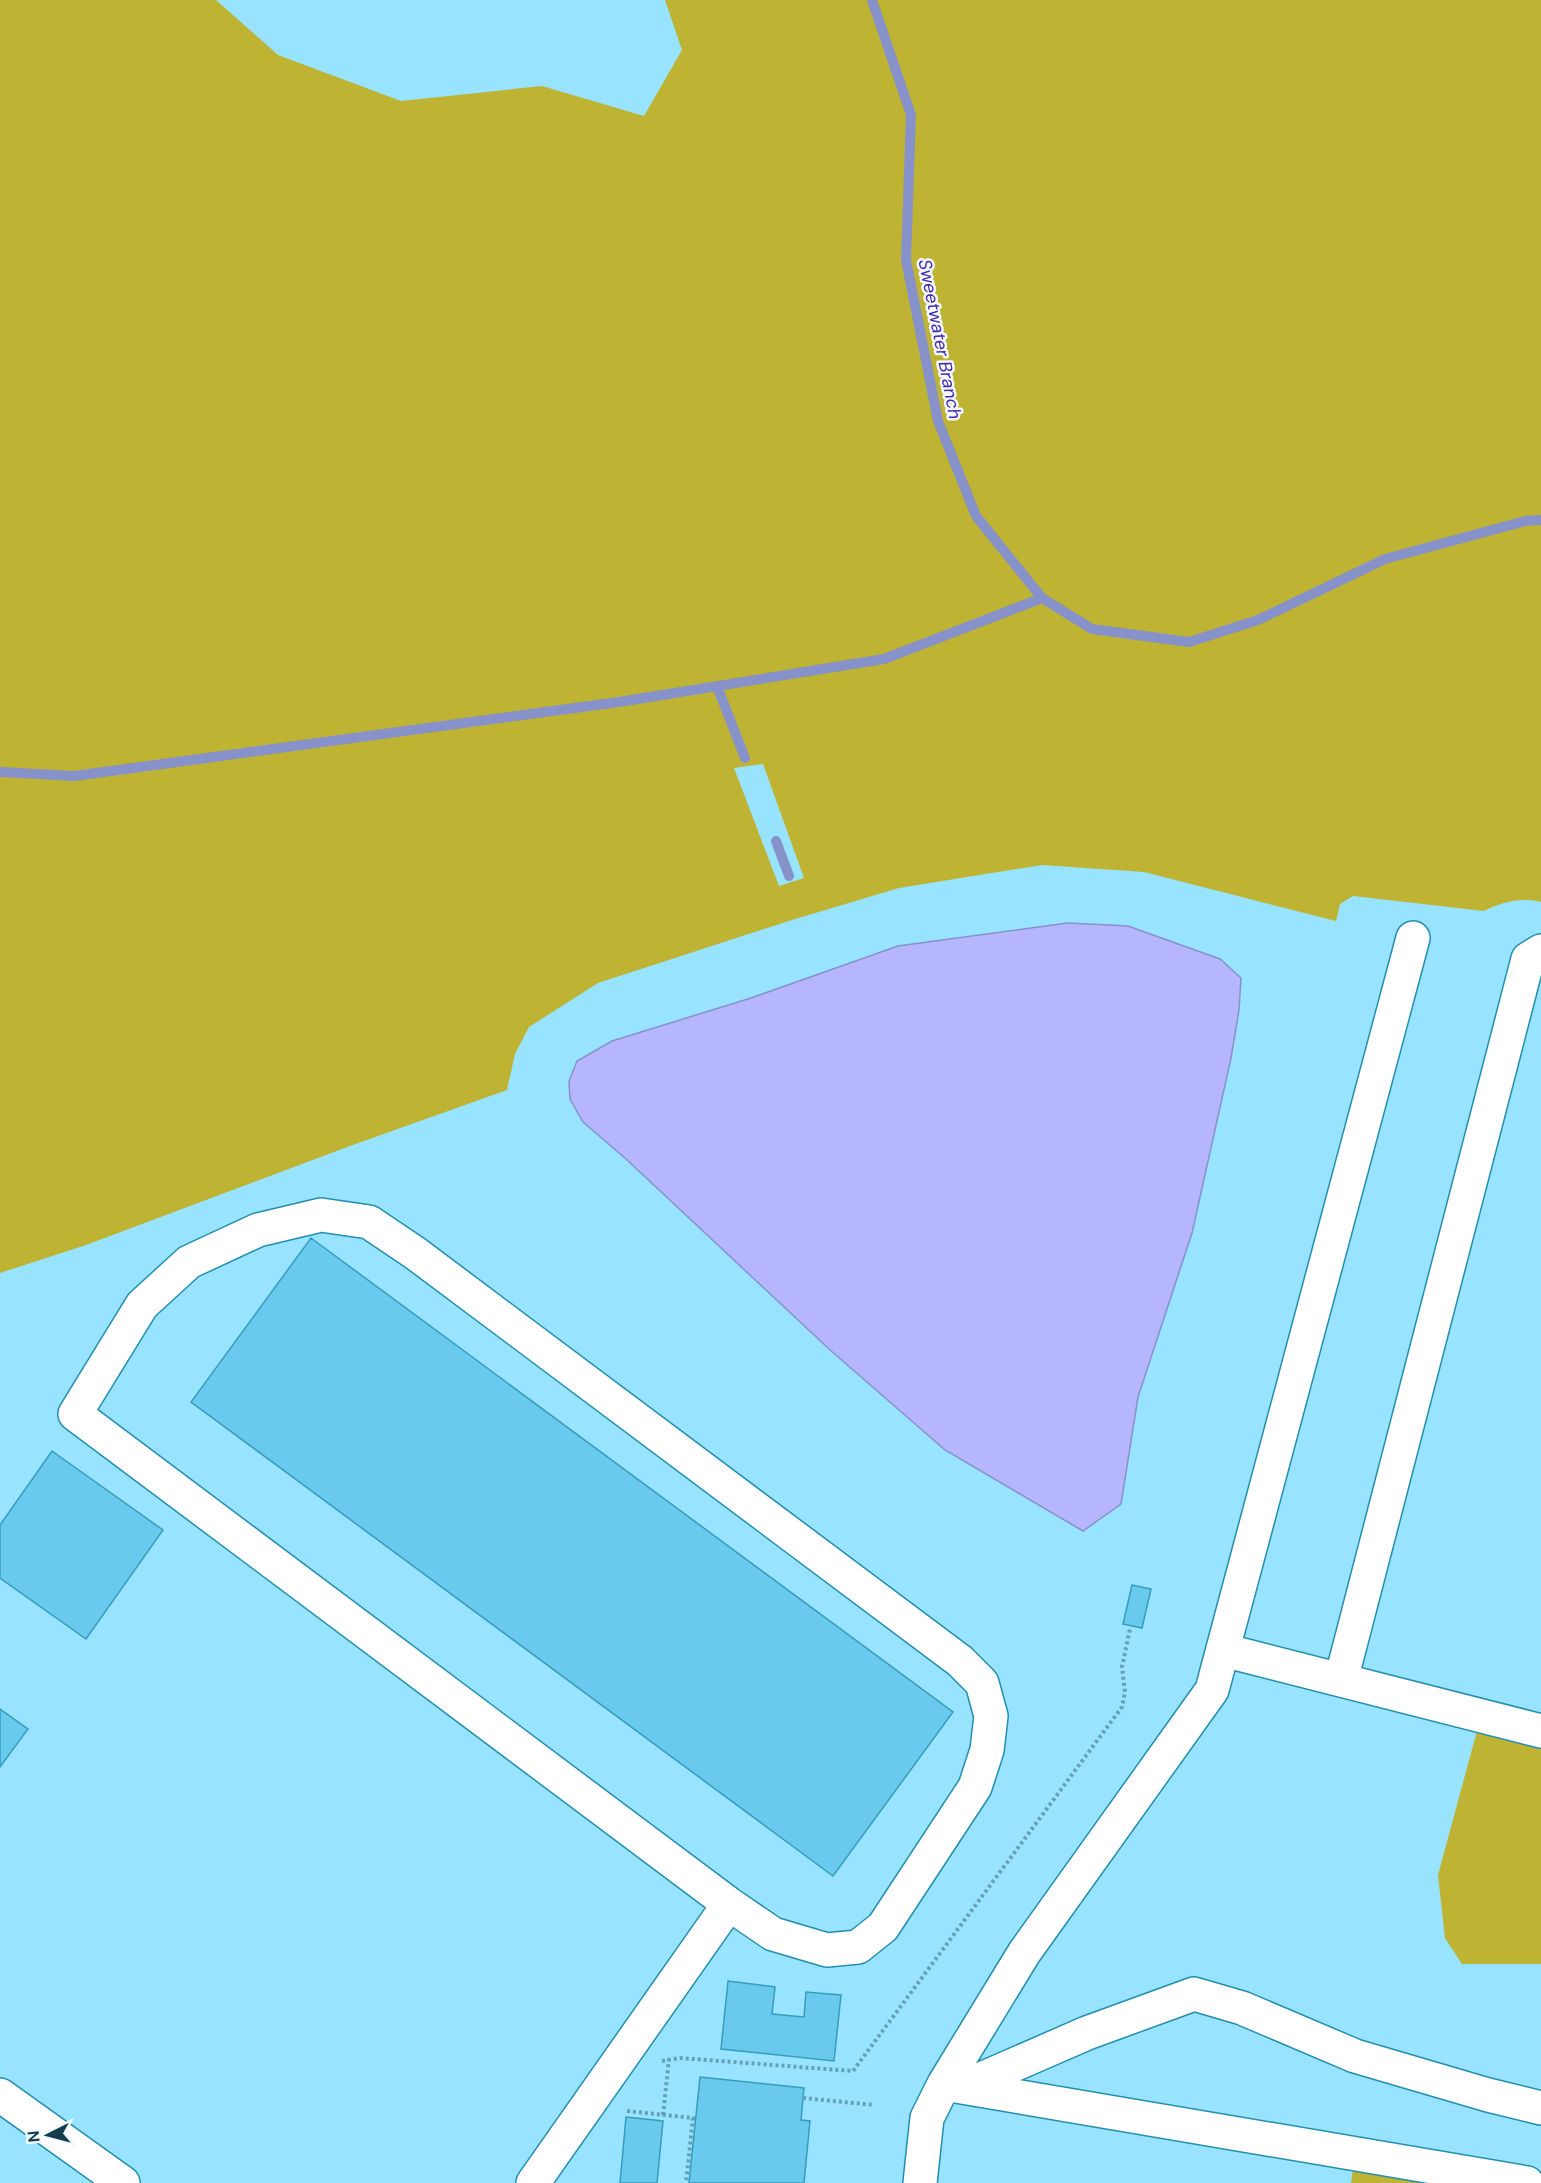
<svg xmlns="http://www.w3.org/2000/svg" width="1541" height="2183" font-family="'DM Sans',sans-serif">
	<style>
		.green { fill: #beb333; fill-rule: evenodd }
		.water { fill: #b6b6fe; stroke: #8692c9; stroke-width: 1.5 }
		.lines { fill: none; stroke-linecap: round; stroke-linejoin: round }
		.stream { stroke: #8692c9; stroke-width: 10 }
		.building { fill: #69caed; stroke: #369cbe; stroke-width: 1.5 }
		.minor-casing { stroke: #238eaf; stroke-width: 36 }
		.path { stroke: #64a1b8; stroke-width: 4; stroke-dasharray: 3 3; stroke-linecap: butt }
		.minor { stroke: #fff; stroke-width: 33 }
		.labels { text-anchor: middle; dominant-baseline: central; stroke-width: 5; stroke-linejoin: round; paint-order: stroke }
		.water-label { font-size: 18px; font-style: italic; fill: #4727b0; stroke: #f0f9fc }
	</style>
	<rect width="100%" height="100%" fill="#98e3ff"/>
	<path class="green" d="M0,0H216L278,55L401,101L542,86L644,116L682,50L665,0H1541V902C1522,897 1501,902 1484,911L1353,896L1340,904L1336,921L1144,872L1042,865L899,888L792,920L598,983L529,1027L515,1054L507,1090L350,1146L86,1245L0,1273ZM763,764L804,878L779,886L734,768Z
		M1477,1731L1541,1747V1964H1462L1445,1938L1438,1875Z
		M1353,2169L1441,2183H1351Z"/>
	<path class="water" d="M1068,923L1128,926L1220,959L1241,978L1239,1010L1231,1058L1192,1233L1138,1397L1121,1504L1083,1531L945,1450L829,1349L626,1159L583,1122L570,1099L569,1081L577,1061L612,1041L751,998L898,946Z"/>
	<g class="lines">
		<path class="stream" d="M872,0L911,115L906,260L938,421L976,516L1042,598L1092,629L1189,642L1258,620L1385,559L1525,521L1541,520
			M717,686L745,758
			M0,772L74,776L619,702L884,659L1042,598
			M776,841L789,876"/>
	</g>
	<path class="building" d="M311,1238L953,1712L833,1876L191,1402Z
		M52,1451L163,1530L86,1639L0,1578V1525Z
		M1132,1585L1151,1589L1142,1628L1123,1624Z
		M0,1709L28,1729L0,1767Z
		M728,1981L775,1987L772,2014L804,2017L806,1992L841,1995L834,2061L721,2049Z
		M700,2077L804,2088L801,2120L810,2121L804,2183H689Z
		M626,2117L663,2121L657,2183H620Z"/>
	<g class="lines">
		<defs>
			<path id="minor" d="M321,1215L369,1222L415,1253L960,1661L982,1683L991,1716L987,1750L975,1787L883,1927L858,1947L827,1950L773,1934L729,1904L75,1414L142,1305L189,1262L258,1230Z
				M1223,1650L1541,1731
				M1341,1680L1528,959L1541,951
				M944,2084L1024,1953L1212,1690L1413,938
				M963,2087L1087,2033L1194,1994L1242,2008L1355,2056L1488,2095L1541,2108
				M0,2095L123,2183
				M533,2183L729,1904
				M920,2183L927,2118L944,2084L1527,2183"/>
		</defs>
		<use href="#minor" class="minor-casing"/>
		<path class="path" d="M662,2061L680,2058L853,2071L1122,1707L1125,1692L1122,1667L1130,1629
			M803,2098L874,2105
			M627,2111L693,2118L686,2183
			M663,2115L669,2059"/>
		<use href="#minor" class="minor"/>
	</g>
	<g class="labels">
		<g class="water-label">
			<text transform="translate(940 339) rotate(79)">Sweetwater Branch</text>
		</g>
	</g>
	<g transform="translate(48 2135) rotate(264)" stroke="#f0f9fc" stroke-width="4.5" paint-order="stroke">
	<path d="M0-4.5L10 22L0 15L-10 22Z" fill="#153e4d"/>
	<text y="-9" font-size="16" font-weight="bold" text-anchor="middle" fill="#153e4d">N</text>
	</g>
</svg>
